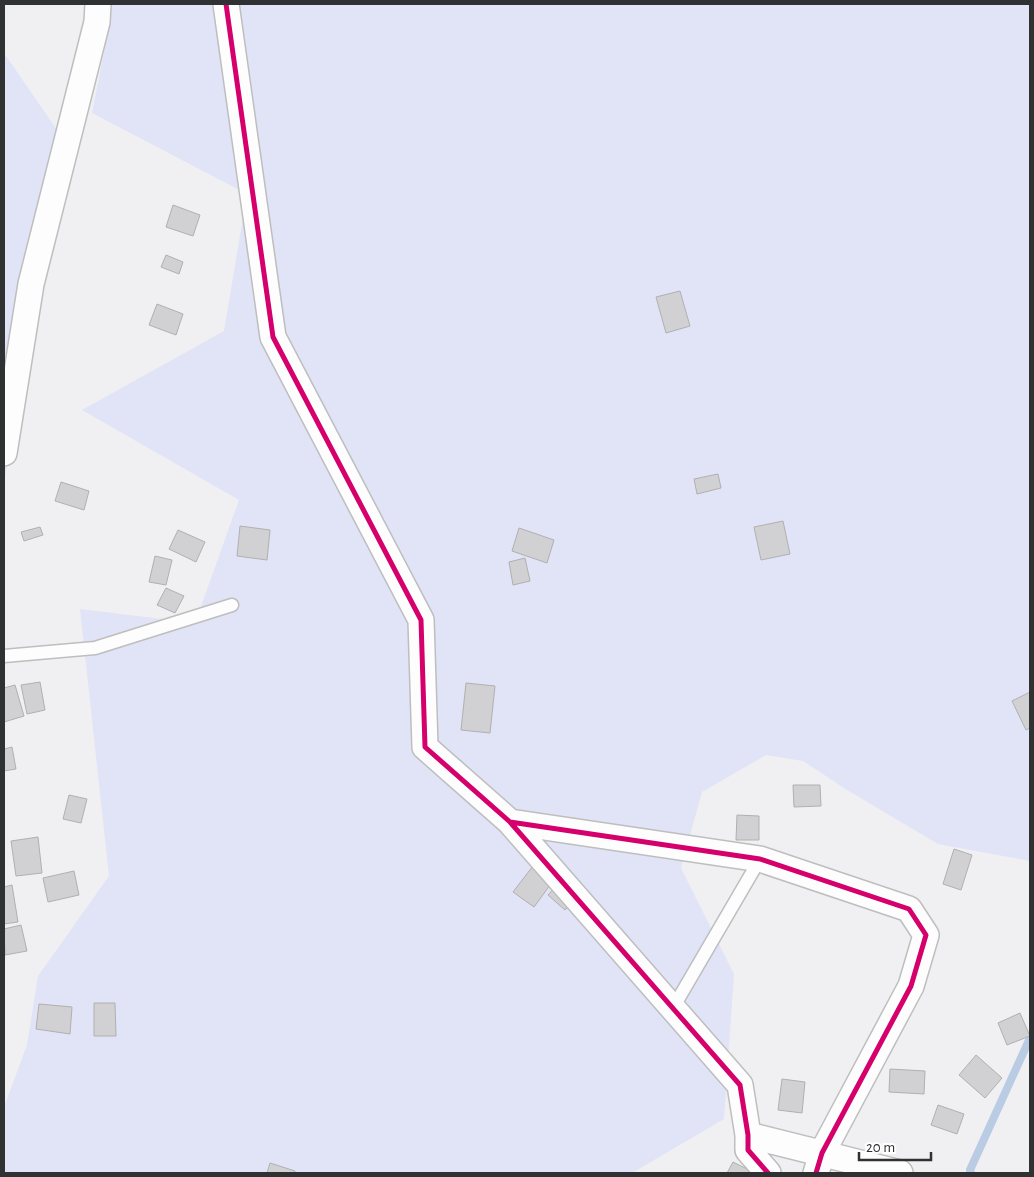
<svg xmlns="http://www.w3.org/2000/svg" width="1034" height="1177" font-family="'Alegreya Sans',sans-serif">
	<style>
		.green { fill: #e1e3f7 }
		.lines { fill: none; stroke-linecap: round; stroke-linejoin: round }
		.stream { stroke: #bacce4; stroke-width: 8 }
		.building { fill: #d1d1d3; stroke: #b0b0b2 }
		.service-casing { stroke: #bebebf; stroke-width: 15 }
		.minor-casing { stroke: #bebebf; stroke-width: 28 }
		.service { stroke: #fdfdfd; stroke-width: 12 }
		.minor { stroke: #fdfdfd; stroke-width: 25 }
		.cycleway-casing { stroke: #fff; stroke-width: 8 }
		.cycleway { stroke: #d6006c; stroke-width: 5 }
	</style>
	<rect width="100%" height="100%" fill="#f0f0f2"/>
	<path class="green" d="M111,4H1030V861L938,844L847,790L803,761L766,755L702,792L681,868L734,974L724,1119L632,1173H4V1107L27,1045L38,976L109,876L80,609L195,623L239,500L82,410L224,331L247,194L92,113L110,22Z
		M4,53L57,130L17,290L25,387L4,480Z"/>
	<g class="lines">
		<path class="stream" d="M971,1173L970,1170L1030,1038"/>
	</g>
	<path class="building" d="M173,205L200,215L193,236L166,227Z
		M166,255L183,262L179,274L161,267Z
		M680,291L690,326L666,333L656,297Z
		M157,304L183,314L176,335L149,325Z
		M718,474L721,488L697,494L694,479Z
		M61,482L89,491L84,510L55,501Z
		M783,521L790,554L761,560L754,527Z
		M240,526L270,530L267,560L237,556Z
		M40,527L43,535L24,541L21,532Z
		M519,528L554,540L547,563L512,551Z
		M178,530L205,542L196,562L169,549Z
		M155,556L172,560L166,585L149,582Z
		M525,558L530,581L513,585L509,562Z
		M166,588L184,596L175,613L157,605Z
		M40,682L45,710L27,714L21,685Z
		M466,683L495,686L490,733L461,730Z
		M15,685L24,716L4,722V688Z
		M1030,692V728L1026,730L1012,701Z
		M12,747L16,769L4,771V749Z
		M793,785H820L821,806L794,807Z
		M69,795L87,799L81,823L63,819Z
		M737,815L759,816V840H736Z
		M38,837L42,873L16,876L11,841Z
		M954,849L972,855L961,890L943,884Z
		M533,866L553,881L534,907L513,892Z
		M74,871L79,895L48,902L43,878Z
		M558,884L575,899L565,910L548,895Z
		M12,885L18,922L4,924V887Z
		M21,925L27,951L5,955L4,929Z
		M94,1003H115L116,1036H94Z
		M39,1004L72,1007L70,1034L36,1029Z
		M1020,1013L1030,1036L1007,1045L998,1023Z
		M976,1055L1002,1078L985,1098L959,1075Z
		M890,1069L925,1071L924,1094L889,1092Z
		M782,1079L805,1082L802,1113L778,1110Z
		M938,1105L964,1114L957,1134L931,1125Z
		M733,1162L755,1173H727Z
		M270,1163L295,1171V1173H267Z"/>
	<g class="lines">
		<defs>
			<path id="service" d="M4,656L95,648L232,605
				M673,1008L760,859"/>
			<path id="minor" d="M226,4L273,337L421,620L425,747L510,822L740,1085L748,1135V1150L768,1173
				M4,453L31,284L97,22L98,4
				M510,822L760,859L909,909L926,935L911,986L822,1153L816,1173
				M748,1135L900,1173"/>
		</defs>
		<use href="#service" class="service-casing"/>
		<use href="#minor" class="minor-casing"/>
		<use href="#service" class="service"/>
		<use href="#minor" class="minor"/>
		<defs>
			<path id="cycleway" d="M226,4L273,337L421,620L425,747L510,822L740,1085L748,1135V1150L768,1173
				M510,822L760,859L909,909L926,935L911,986L822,1153L816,1173"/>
		</defs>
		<use href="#cycleway" class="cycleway-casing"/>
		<use href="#cycleway" class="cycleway"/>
	</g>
	<rect width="1034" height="1177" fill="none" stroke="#303132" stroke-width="10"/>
	<path d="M859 1152v8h72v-8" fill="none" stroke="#303132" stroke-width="2.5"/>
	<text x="866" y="1152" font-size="15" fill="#303132" stroke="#ffffff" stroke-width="4" paint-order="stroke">20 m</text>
</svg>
